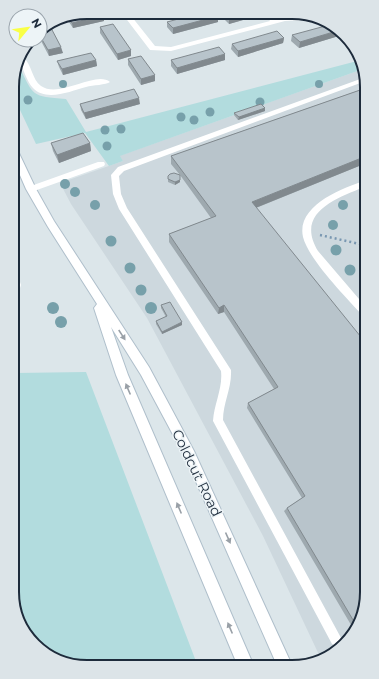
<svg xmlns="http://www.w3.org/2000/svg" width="379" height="679" font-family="Montserrat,sans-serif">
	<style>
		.built { fill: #cdd8de }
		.green { fill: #b2dcde }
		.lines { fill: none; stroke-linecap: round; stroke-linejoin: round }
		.secondary-casing { stroke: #afbfcb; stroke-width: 2 }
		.path { stroke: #7997b1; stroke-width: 2.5; stroke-dasharray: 2 3; stroke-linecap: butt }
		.service { fill: #fff; fill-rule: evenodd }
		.minor { fill: #fff; fill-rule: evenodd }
		.secondary { fill: #fff; fill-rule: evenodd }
		.tree { fill: #77a0aa }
		.wall { fill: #9ea9af }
		.shaded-wall { fill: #81898e }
		.building { fill: #b8c4cb; stroke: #81898e }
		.oneway { fill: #99a0a7 }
		.labels { text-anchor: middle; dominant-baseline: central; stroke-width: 3; stroke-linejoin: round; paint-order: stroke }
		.street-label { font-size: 14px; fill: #1d2b3b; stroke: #edf4f7 }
		.rim { fill: none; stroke: #1d2b3b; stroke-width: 2 }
	</style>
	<rect width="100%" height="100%" fill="#dce6ea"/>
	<path class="built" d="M363,69L367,597L352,637L321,659L263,536L147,318L71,204L60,183L123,161L119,156Z"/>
	<path class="green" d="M361,60L363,63V69L120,156L123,161L109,166L85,133L36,144L13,95V78L19,66C34,97 31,96 66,99L86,132Z
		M86,372L197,664V665L77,666L38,648L16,616L15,373Z"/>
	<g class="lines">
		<defs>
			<path id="secondary" d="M13,146L17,149L36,189L54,221L149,367L194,451L291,663H276L186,459L141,375L111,327L128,375L253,664H237L116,375L94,308L97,304L48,227L26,189L13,159Z"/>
		</defs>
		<use href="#secondary" class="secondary-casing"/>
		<path class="path" d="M320,235L364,245"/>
		<path class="service" d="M363,78V82L124,171L119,176L121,194L127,208L231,370C232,388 223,403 223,420L340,636L342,640L340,644L336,646L332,644L213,421C214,404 223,388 221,371L119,209L113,194L111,175L118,167Z
			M98,162H104L105,164L104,166L34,191L31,192L27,189L28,187Z
			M364,181V187C335,199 295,213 318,251L365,306V316L362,315C345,296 309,260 303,237C296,206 342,188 364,181Z"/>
		<path class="minor" d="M121,12H128L155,46L171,47L270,21L264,13H271L276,19C289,16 306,13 318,19L285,21L171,51L150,50Z
			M23,57C32,64 32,80 41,86C60,99 96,70 110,82C106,85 93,85 86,87C71,91 46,102 33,88C27,82 24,70 20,63Z
			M14,281L20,282L21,285L20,288L14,289Z"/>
		<use href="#secondary" class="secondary"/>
	</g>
	<g class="tree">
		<circle cx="63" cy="84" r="4"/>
		<circle cx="319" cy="84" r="4"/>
		<circle cx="28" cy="100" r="4.5"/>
		<circle cx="260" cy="102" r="4.5"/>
		<circle cx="210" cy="112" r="4.5"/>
		<circle cx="181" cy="117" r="4.5"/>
		<circle cx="194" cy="120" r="4.5"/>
		<circle cx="121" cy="129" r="4.5"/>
		<circle cx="105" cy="130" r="4.5"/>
		<circle cx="107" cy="146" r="4.5"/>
		<circle cx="65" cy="184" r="5"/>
		<circle cx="75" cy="192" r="5"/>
		<circle cx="95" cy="205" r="5"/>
		<circle cx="343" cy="205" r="5"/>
		<circle cx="333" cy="225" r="5"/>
		<circle cx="111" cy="241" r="5.5"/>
		<circle cx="336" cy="250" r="5.5"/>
		<circle cx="130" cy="268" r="5.5"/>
		<circle cx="350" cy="270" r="5.5"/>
		<circle cx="141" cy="290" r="5.5"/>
		<circle cx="53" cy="308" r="6"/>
		<circle cx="151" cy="308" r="6"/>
		<circle cx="61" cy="322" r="6"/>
	</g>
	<path class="wall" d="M87,12L104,21L73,28L69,22L68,19Z
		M151,12L167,13V15L155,18Z
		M220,13H243V20L229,24L221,16V13Z
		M218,16V22L173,34L167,27V22Z
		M100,27L131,56L118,60L100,33Z
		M40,30L63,53L49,56L40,39Z
		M292,35H342L299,48L291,41Z
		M284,38L283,43L238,57L231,49L232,44Z
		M128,59L155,81L141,85L128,65Z
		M96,60L97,66L63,75L59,67L57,61Z
		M171,60H225L177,74L171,66Z
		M363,89L364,164L256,208L367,597L354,630L284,511L287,508L302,498L247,408L248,403L274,389L224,312L218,314L169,242V234L211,218L180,175V182L175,185L168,182V176L180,175L171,164V156Z
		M80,104H140L86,119L81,110Z
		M265,108V111L238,120L234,115V113Z
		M51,143H90L91,151L59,163L53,151Z
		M161,305L182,322V325L162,334L156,324V321L166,317L161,308Z"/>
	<path class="shaded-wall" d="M155,12L167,13V15L155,18Z
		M244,14L243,20L229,24V18Z
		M104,15V21L73,28L72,23Z
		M218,16V22L173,34V28Z
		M340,30L342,32V35L299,48L300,42Z
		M284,38L283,43L238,57V51Z
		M61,47L63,53L49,56L48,50Z
		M131,50V56L118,60L117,54Z
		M225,54V60L177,74V68Z
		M96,60L97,66L63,75L62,69Z
		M155,75V81L141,85V79Z
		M139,98L140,104L86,119L84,113Z
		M265,108V111L238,120L239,117Z
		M90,143L91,151L59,163L57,155Z
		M364,157V164L250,210L252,202Z
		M180,180V182L175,185V182Z
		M224,305V312L218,314L219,308Z
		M182,322V325L162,334V332Z
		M14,349L18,359L14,361Z"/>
	<path class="building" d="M87,12H102L104,15L72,23L69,19Z
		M201,13H215L218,16L173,28L167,22Z
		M224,13H243L244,14L229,18Z
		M113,24L131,50L117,54L100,27Z
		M329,25L340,30L300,42L292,35Z
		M50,26L61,47L48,50L40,36V30Z
		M277,31L284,38L238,51L232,44Z
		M219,47L225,54L177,68L171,60Z
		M91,53L96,60L62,69L57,61Z
		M141,56L155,75L141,79L128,59Z
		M134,89L139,98L84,113L80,104Z
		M363,89L364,157L252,202L365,342L367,597L356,625L287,508L305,496L248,403L278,387L224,305L219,308L169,234L216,216L171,156Z
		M261,104L265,108L239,117L234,113Z
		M83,133L90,143L57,155L51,143Z
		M174,173L180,175V180L175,182L168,179V176L170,174Z
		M170,302L182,322L162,332L156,321L167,316L161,305Z"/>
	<defs><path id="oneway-solid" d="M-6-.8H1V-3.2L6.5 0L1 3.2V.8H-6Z"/></defs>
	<g class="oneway">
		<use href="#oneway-solid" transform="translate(122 335) rotate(57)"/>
		<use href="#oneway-solid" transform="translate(128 389) rotate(-113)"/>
		<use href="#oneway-solid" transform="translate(179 508) rotate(-113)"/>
		<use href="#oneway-solid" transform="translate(228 538) rotate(66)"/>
		<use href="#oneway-solid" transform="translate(230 628) rotate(-113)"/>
	</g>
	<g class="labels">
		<g class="street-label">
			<text transform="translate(197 473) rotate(64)">Coldcut Road</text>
		</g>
	</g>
	<path d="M0 0H379V679H0ZM87 19H292A68 68 0 0 1 360 87V592A68 68 0 0 1 292 660H87A68 68 0 0 1 19 592V87A68 68 0 0 1 87 19Z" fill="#dce4e8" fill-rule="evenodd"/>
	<path class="rim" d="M87 19H292A68 68 0 0 1 360 87V592A68 68 0 0 1 292 660H87A68 68 0 0 1 19 592V87A68 68 0 0 1 87 19Z"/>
	<g transform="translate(28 28) rotate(61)"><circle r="19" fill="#edf4f7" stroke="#9aa4ac"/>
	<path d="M0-3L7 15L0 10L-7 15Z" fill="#f9ff46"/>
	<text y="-6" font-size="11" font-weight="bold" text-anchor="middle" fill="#1d2b3b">N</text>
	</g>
</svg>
